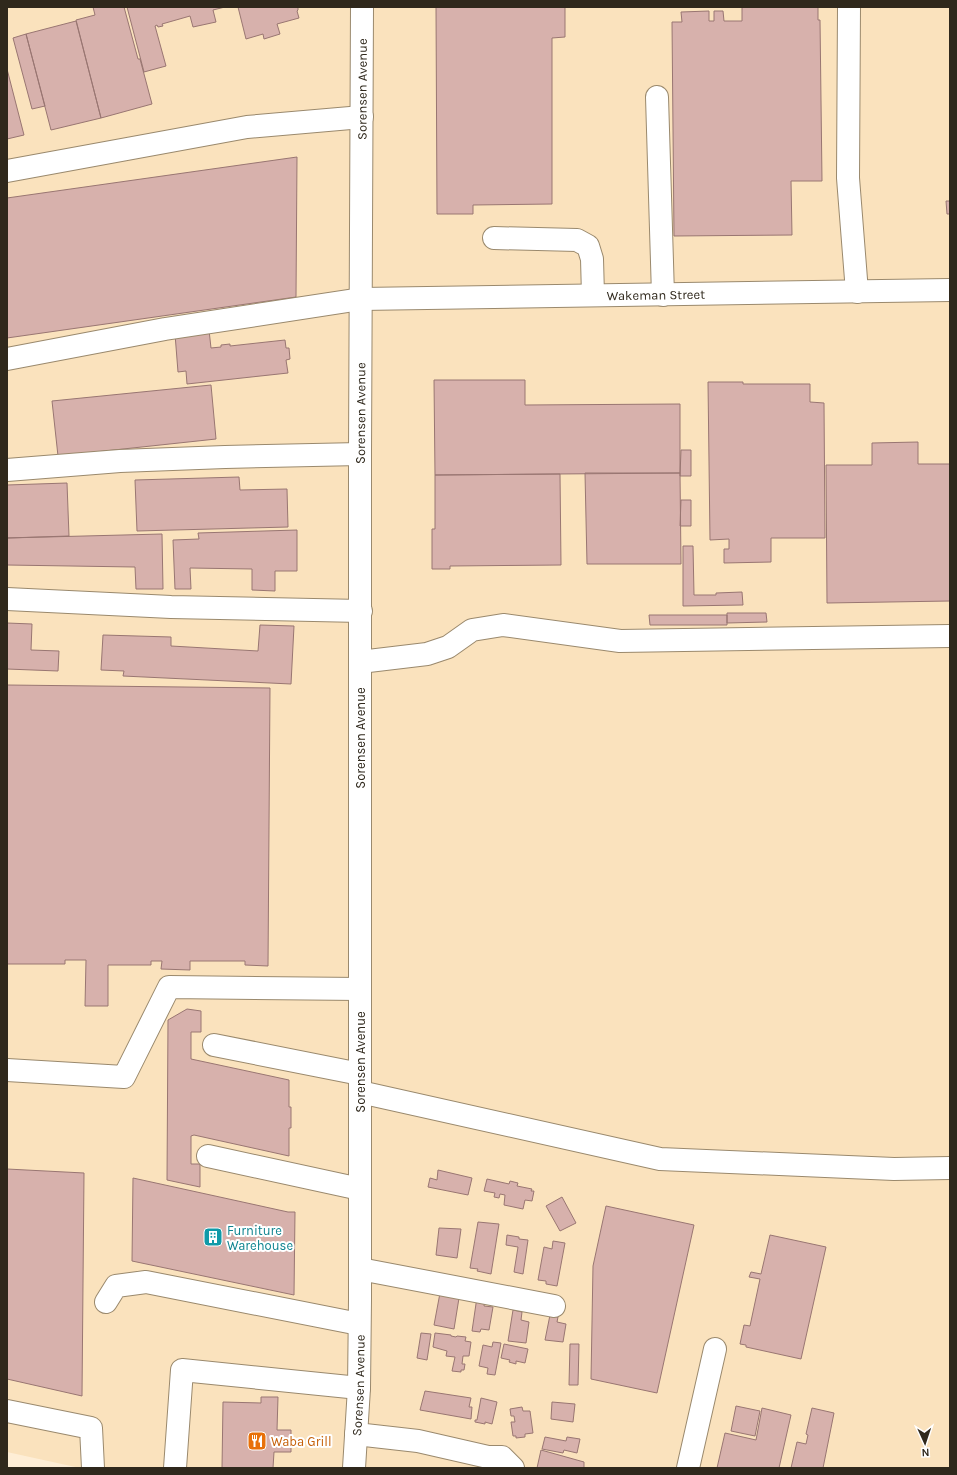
<svg xmlns="http://www.w3.org/2000/svg" width="957" height="1475" font-family="Karla,sans-serif">
	<style>
		.built { fill: #fae2bd }
		.building { fill: #d7b1ac; stroke: #997672 }
		.lines { fill: none; stroke-linecap: round; stroke-linejoin: round }
		.minor-casing { stroke: #9a896d; stroke-width: 24 }
		.minor { stroke: #fff; stroke-width: 22 }
		.labels { text-anchor: middle; dominant-baseline: central; stroke-width: 4; stroke-linejoin: round; paint-order: stroke }
		.street-label { font-size: 13px; fill: #2f281c; stroke: #fff }
		.culture-label { font-size: 13px; fill: #0d838f; stroke: #fff; text-anchor: start }
		.food-label { font-size: 13px; fill: #c56008; stroke: #fff; text-anchor: start }
	</style>
	<rect width="100%" height="100%" fill="#feeed6"/>
	<path class="built" d="M7,7H950V1468H80L7,1452Z"/>
	<path class="building" d="M93,7H124L138,59H140L152,104L101,118L76,20L95,15Z
		M127,7H225L213,10L216,22L193,27L190,16L162,24L163,26L158,27L157,25L155,26L166,66L144,72Z
		M238,7H298V10L297,11L299,18L277,24L280,34L264,39L263,34L246,39Z
		M436,7H565V37L552,38V204L473,205V214H437Z
		M742,7H818V20H820L822,181H791L792,235L674,236L672,22H682L681,12L709,11V21H714V11H723L724,21H742Z
		M76,21L101,118L51,130L26,34Z
		M26,34L45,106L32,109L13,38Z
		M7,69L24,135L7,139Z
		M297,157L296,297L7,338V198Z
		M946,201H950V214H947Z
		M209,330L211,348L221,347V345L230,344V346L285,340L286,348H289L290,359L286,360L288,373L187,384L186,371L178,372L175,334Z
		M434,380H525V405L680,404V473L435,475Z
		M708,382H743V384H810V402L824,403L825,538H771V562L724,563V549H729V539L710,540Z
		M211,385L216,439L58,456L52,401Z
		M918,442V464H950V601L827,603L826,465H872V443Z
		M681,450H691V476H680Z
		M585,473H680L681,564H587Z
		M560,474L561,565L450,566V569H432V529H435V475Z
		M239,477L240,490L287,489L288,527L137,531L135,480Z
		M67,483L69,536L7,538V485Z
		M681,500H691V526H680Z
		M297,530V571H275V591L252,590V569L190,568L191,589H175L173,540L199,539L198,533Z
		M162,534L163,589H136L135,567L7,565V538Z
		M683,546H693L694,595H716V593L742,592L743,605L683,606Z
		M727,613H766L767,622L727,623Z
		M649,615H727V625H650Z
		M7,623L32,624L31,650L59,651L58,671L7,669Z
		M260,625L294,626L291,684L123,676L124,671L101,670L103,635L171,637V646L258,651Z
		M7,685L270,688L268,966L245,965V961H190V970L161,969L162,961H151V965H108V1006H85L86,960H65V964H7Z
		M187,1009L201,1011V1032H191V1059L289,1080V1107H291V1128H289V1156L194,1135L191,1136V1164H200V1187L167,1180L168,1020Z
		M7,1169L84,1173L82,1396L7,1379Z
		M438,1170L472,1178L468,1195L428,1187L430,1178L437,1180Z
		M133,1178L288,1212H295L294,1295L132,1261Z
		M487,1179L509,1184L510,1181L518,1183L517,1186L532,1189L531,1191H534L532,1201L525,1200L523,1209L504,1205L505,1195L500,1194L499,1198L494,1197L495,1193L484,1191Z
		M562,1197L576,1223L560,1231L546,1206Z
		M606,1206L694,1225L657,1393L591,1379L593,1266Z
		M478,1222L499,1224L491,1274L477,1271L478,1269L470,1268Z
		M439,1228L461,1229L457,1258L436,1255Z
		M507,1235L519,1237V1239L528,1240L523,1274L514,1272L518,1247L506,1245Z
		M770,1235L826,1247L801,1359L746,1347V1345L740,1344L744,1325L750,1326L760,1279L749,1277L751,1272L761,1274Z
		M553,1241L565,1243L557,1286L546,1284V1281L538,1280L544,1247L552,1249Z
		M440,1293L459,1298L454,1329L434,1325Z
		M477,1297L485,1299L484,1306L493,1307L489,1330L481,1329L480,1332L472,1331Z
		M513,1310L522,1312L521,1320L529,1322L526,1343L508,1341Z
		M550,1315L558,1317L557,1322L566,1324L563,1342L545,1340Z
		M421,1333L431,1334L427,1360L417,1358Z
		M435,1333L451,1335V1336L456,1337L457,1336L466,1337L465,1341L471,1342L469,1356H463L462,1364H465L464,1370H461V1372L452,1371L455,1357L446,1356L447,1351L433,1347Z
		M493,1342L501,1343L495,1375L487,1374L488,1368L479,1366L483,1345L492,1347Z
		M504,1344L528,1349L525,1363L516,1361V1364L509,1362L510,1360L501,1358Z
		M570,1344H579L578,1385H569Z
		M425,1391L471,1398L469,1407H472L471,1419L420,1410Z
		M261,1397H278L277,1430H291V1452H274L273,1468H222L223,1402L261,1403Z
		M481,1398L497,1402L492,1424L485,1422V1424L475,1422V1420H477Z
		M552,1402L575,1404L573,1422L551,1419Z
		M736,1406L760,1411L755,1436L731,1431Z
		M522,1407L523,1411H530L533,1433L525,1434V1437L516,1438V1436H513L511,1422H515L514,1416H511L510,1409Z
		M762,1408L791,1415L779,1468H717L725,1433L756,1440Z
		M812,1408L834,1413L823,1468H791L797,1442L806,1444L808,1435L806,1434Z
		M545,1437L566,1441L567,1437L580,1439L577,1453L564,1450L563,1453L542,1449Z
		M541,1450L584,1462V1468H537Z"/>
	<g class="lines">
		<defs>
			<g id="minor">
				<path d="M849,7L848,178L857,292"/>
				<path d="M657,97L663,295"/>
				<path d="M7,171L247,127L362,117"/>
				<path d="M494,238L577,240L588,246L592,259L593,295"/>
				<path id="s1" d="M7,359L165,329L361,299L950,290"/>
				<path d="M7,470L120,461L225,457L360,454"/>
				<path d="M7,599L171,607L361,611"/>
				<path d="M360,662L427,654L448,647L472,630L503,625L620,641L950,636"/>
				<path d="M214,1045L360,1074"/>
				<path d="M7,1070L124,1077L169,987L360,989"/>
				<path d="M360,1092L660,1159L894,1169L950,1168"/>
				<path d="M208,1156L360,1189"/>
				<path d="M360,1269L554,1306"/>
				<path d="M106,1302L116,1286L146,1282L359,1324"/>
				<path d="M7,1411L91,1428L93,1468"/>
				<path d="M356,1434L418,1441L488,1457H502L513,1468"/>
				<path d="M175,1468L182,1370L359,1388"/>
				<path id="s2" d="M354,1468L359,1388L360,1300V454L362,7"/>
				<path d="M688,1468L715,1349"/>
			</g>
		</defs>
		<use href="#minor" class="minor-casing"/>
		<use href="#minor" class="minor"/>
	</g>
	<defs>
		<symbol id="building-square" viewBox="-11 -11 22 22"><rect x="-9" y="-9" width="18" height="18" rx="4" fill="#0f9aa8" stroke="#fff"/><path d="M-4-6H4V6H1V3H-1V6H-4ZM-2.5-4.3h1.7v1.8h-1.7ZM.8-4.3h1.7v1.8H.8ZM-2.5-1h1.7V.8h-1.7ZM.8-1h1.7V.8H.8Z" fill="#fff"/></symbol>
		<symbol id="restaurant-square" viewBox="-11 -11 22 22"><rect x="-9" y="-9" width="18" height="18" rx="4" fill="#e8710a" stroke="#fff"/><path d="M-5-6h1v4h1v-4h1v4h1v-4h1v5L-1.5 .5V6h-2V.5L-5-1ZM5-6V6H3V1.5H1.5Q1.5-4 5-6Z" fill="#fff"/></symbol>
	</defs>
	<g fill-rule="evenodd">
		<use href="#building-square" x="202" y="1226" width="22" height="22"/>
		<use href="#restaurant-square" x="246" y="1430" width="22" height="22"/>
	</g>
	<g class="labels">
		<g class="street-label">
			<text stroke="none"><textPath href="#s2" startOffset="1379">Sorensen Avenue</textPath></text>
			<text stroke="none"><textPath href="#s1" startOffset="654">Wakeman Street</textPath></text>
			<text stroke="none"><textPath href="#s2" startOffset="1055">Sorensen Avenue</textPath></text>
			<text transform="translate(360 738) rotate(-90)">Sorensen Avenue</text>
			<text transform="translate(360 1062) rotate(-90)">Sorensen Avenue</text>
			<text stroke="none"><textPath href="#s2" startOffset="83">Sorensen Avenue</textPath></text>
		</g>
		<g class="culture-label">
			<text x="227" y="1230">Furniture<tspan x="227" dy="15">Warehouse</tspan></text>
		</g>
		<g class="food-label">
			<text x="271" y="1441">Waba Grill</text>
		</g>
	</g>
	<rect width="957" height="1475" fill="none" stroke="#2f281c" stroke-width="16"/>
	<g transform="translate(925 1443) rotate(177)" stroke="#ffffff" stroke-width="3" paint-order="stroke">
	<path d="M0-3L7 15L0 10L-7 15Z" fill="#2f281c"/>
	<text y="-6" font-size="11" font-weight="bold" text-anchor="middle" fill="#2f281c">N</text>
	</g>
</svg>
